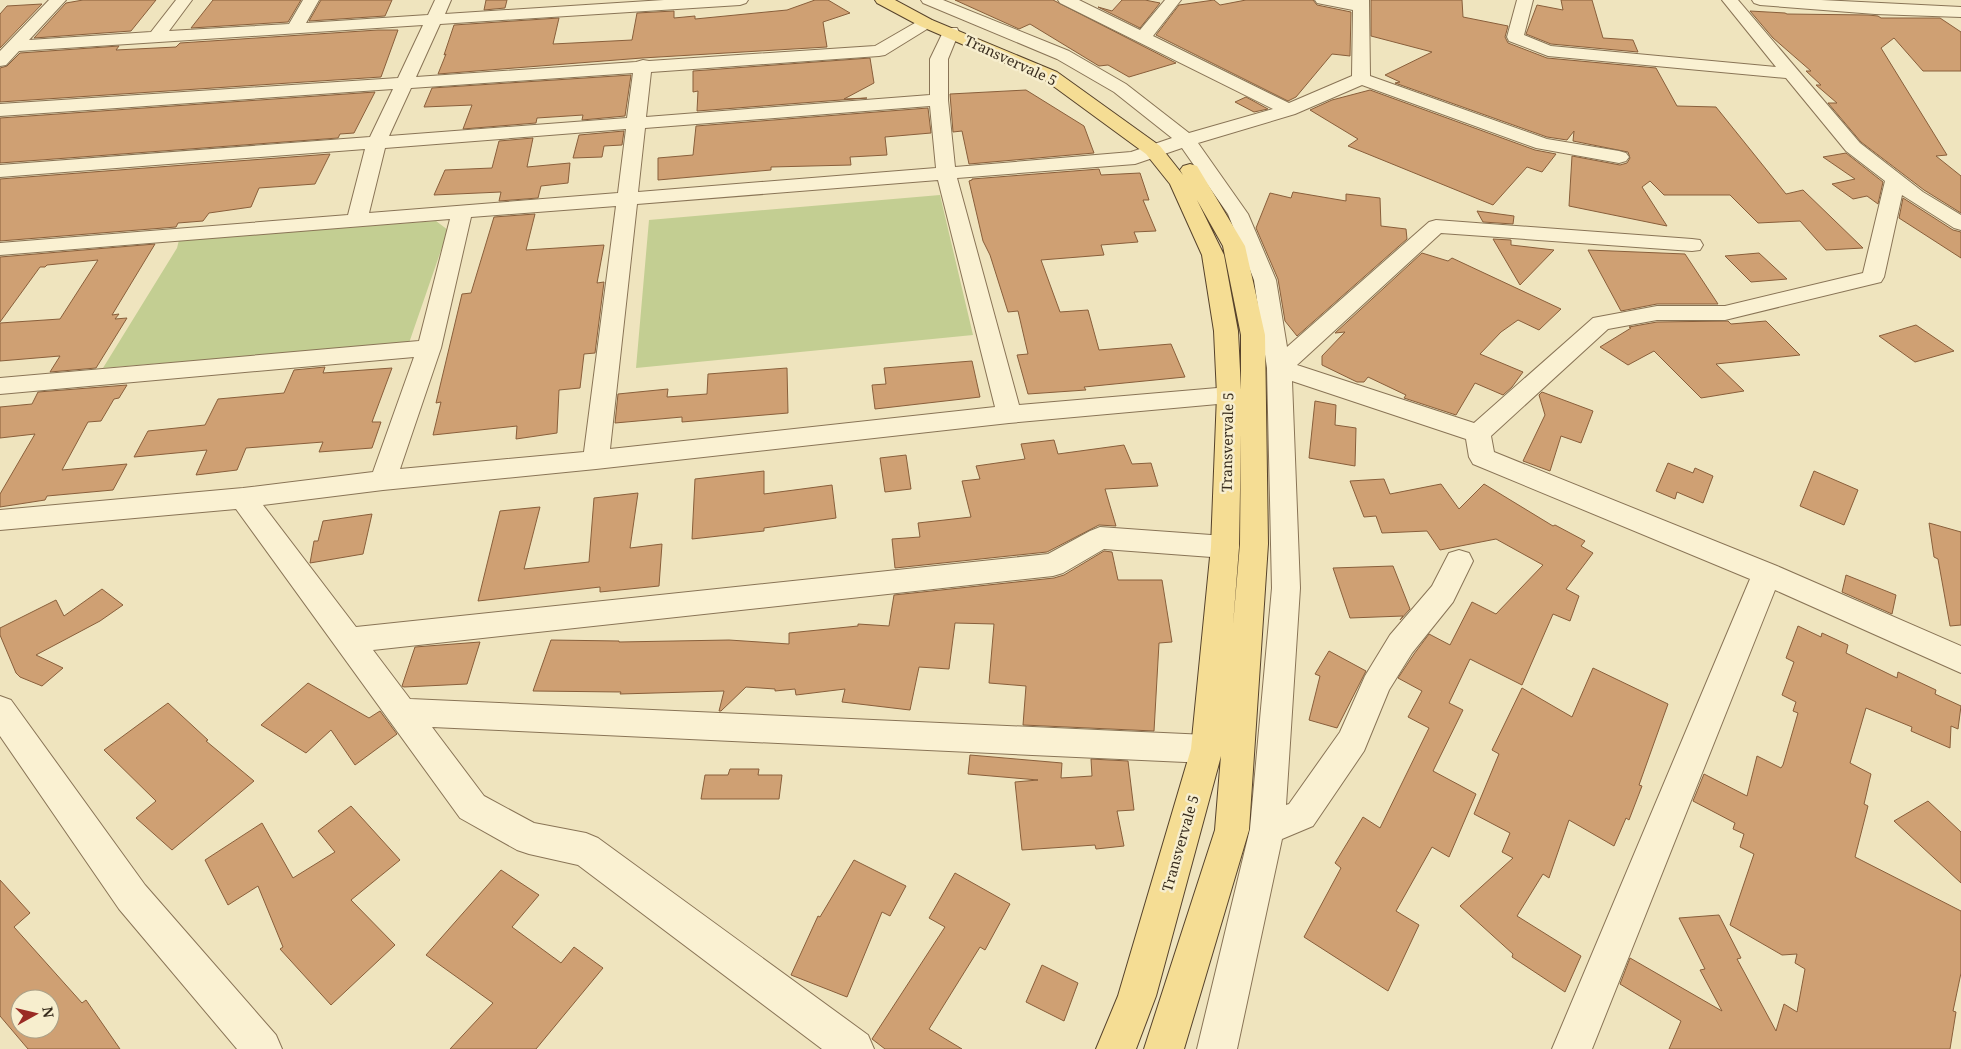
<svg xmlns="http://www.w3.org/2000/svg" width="1961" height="1049" font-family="'Noto Serif',serif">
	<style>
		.green { fill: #c3ce92 }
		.building { fill: #cfa073; stroke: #895f3b; fill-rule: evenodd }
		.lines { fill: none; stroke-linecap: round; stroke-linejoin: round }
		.minor-casing { stroke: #897456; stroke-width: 2 }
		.major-casing { stroke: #56422b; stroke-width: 2 }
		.minor { fill: #faf1d2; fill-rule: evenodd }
		.major { fill: #f5dd94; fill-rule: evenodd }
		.labels { text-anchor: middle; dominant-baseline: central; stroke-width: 5; stroke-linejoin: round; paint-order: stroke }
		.street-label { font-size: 14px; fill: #372b1c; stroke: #f7eece }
	</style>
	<rect width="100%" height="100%" fill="#efe4be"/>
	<path class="green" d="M940,195L973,335L636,368L649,220Z
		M436,221L448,230L409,343L103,368L177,248L179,240Z"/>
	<path class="building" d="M83,0H156L131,31L34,38L66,3Z
		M213,0H301L288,22L191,28Z
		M321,0H392L385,16L309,21Z
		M486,0H507L505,8L484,10Z
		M815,0H828L850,13L823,22L827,47L642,58L438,74L446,54L444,55L454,25L559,18L553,44L632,40L637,13L674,11V18L695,16V19L787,10Z
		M955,0H1053L1176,63L1129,77L1108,65L1099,66L1030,24L1019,29Z
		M1122,0H1145L1160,3L1140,28L1098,7L1112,11Z
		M1214,0L1220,5L1246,0H1313L1317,5L1351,12L1350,56L1332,54L1296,97L1288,101L1156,35L1179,5Z
		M1371,0H1462L1463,17L1508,26L1505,37L1508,43L1547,58L1656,68L1677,106L1716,107L1786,194L1803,190L1863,248L1826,250L1800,221L1758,223L1730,195H1664L1650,181L1642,187L1667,226L1569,206L1572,156L1620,165L1627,163L1630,158L1628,152L1573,141L1574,131L1567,140L1547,137L1395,83L1400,82L1385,75L1432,52L1371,36Z
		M1561,0H1592L1603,38L1633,40L1638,52L1551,44L1526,34L1537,5L1563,10Z
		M42,4L0,48V14L7,6Z
		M1750,11L1785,13L1787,14L1868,15L1878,16L1881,18H1940L1961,32V71H1923L1894,38L1881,48L1947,155L1936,156L1961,176V213L1924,190L1861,142L1828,103H1837L1816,85H1821L1806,71H1811L1773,38Z
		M378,30H398L381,77L0,102V68L7,66L20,53L119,46L116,50L176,47L180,43Z
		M870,58L874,83L844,99L867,98L697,111L698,91L693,92V71Z
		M631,75L625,116L582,120L583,115L537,118L536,123L463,129L472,105L424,107L432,88Z
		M1026,90L1084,126L1094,153L969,164L962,131L953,132L950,94Z
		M1370,90L1535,150L1556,154L1542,172L1527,167L1493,205L1348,146L1358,139L1310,110L1332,100Z
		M375,92L354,133L340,134L338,138L0,163V118Z
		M1246,97L1268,109L1254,112L1235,102Z
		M928,108L931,133L885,137L887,155L850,157L851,165L771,167V170L658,180V158L693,155L696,126Z
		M624,131L622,145L604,146L602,157L573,158L579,135Z
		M533,138L527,167L570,163L568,183L541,186L538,198L499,201L501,192L434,195L445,170L492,168L499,141Z
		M1846,153L1883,182L1878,204L1867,196L1853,199L1832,184L1855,179L1823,157Z
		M330,154L315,184L259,188L251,207L209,213L203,221L178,223L176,227L0,241V179Z
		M1099,169L1101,175L1140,173L1149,200H1143L1156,231L1134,232L1138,242L1101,245L1104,255L1041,260L1060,312L1088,310L1099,350L1171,344L1185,377L1084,387L1086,390L1028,394L1017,355L1028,354L1018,311L1008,312L990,255L983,241L969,181L972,180V179Z
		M1293,192L1346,201V194L1380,198L1381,226L1406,229L1407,239L1297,336L1285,321L1278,279L1256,228L1270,193L1291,198Z
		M1903,198L1953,230L1961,232V258L1899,218Z
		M1477,211L1514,216L1513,224L1483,222Z
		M535,214L526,250L604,245L597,283L604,282L595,353L584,354L580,388L559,390L557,433L516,439L517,426L433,435L441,402L436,403L462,294L471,293L494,217Z
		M1493,239L1511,240V245L1554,250L1520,285Z
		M155,244L112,315L119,314L115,319L127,318L96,368L50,372L60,356L0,361V323L60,319L98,260L47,265L45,267H40L0,322V257Z
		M1588,250L1685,254L1718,304H1657L1621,311Z
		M1422,253L1448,261L1452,258L1561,309L1539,330L1518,320L1501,332L1480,354L1523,372L1512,387L1503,395L1475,383L1456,415L1404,398L1406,395L1368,377L1364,382H1357L1322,365V356L1345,332L1335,333Z
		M1759,253L1787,279L1751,282L1725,256Z
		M1728,321L1731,324L1766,321L1800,355L1716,364L1744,391L1701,398L1654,351L1628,365L1600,347L1631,328L1629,327L1657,322Z
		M1916,325L1954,351L1915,362L1879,336Z
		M972,361L980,397L875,409L872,385L886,384L884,368Z
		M325,367L323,373L392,368L372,422H381L372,448L319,452L323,442L246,448L237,470L196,475L207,450L134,457L148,431L205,425L218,399L284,393L294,370Z
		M787,368L788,413L682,422V417L615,423L618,394L668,389L667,397L707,394L708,374Z
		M127,385L119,398L114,399L101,421L88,422L62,470L127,464L113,490L47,496L45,500L0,507V494L35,434L0,438V407L32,404L38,392Z
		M1542,392L1593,411L1581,443L1561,436L1550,471L1523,461L1545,415L1539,395Z
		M1315,401L1336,405L1335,425L1356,428L1355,466L1309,458Z
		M1054,440L1058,454L1124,445L1132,464L1151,463L1158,486L1105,489L1116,526L1099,525L1047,552L895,568L892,539L920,537L918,523L971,517L962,481L980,479L976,466L1025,459L1021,444Z
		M906,455L911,489L885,492L880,458Z
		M1668,463L1693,473L1695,468L1713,476L1703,503L1677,492L1675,499L1656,491Z
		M764,471V494L832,485L836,518L764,528V531L692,539L695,479Z
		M1814,471L1858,490L1844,525L1800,506Z
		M1384,479L1390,494L1441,484L1459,509L1484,484L1553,526L1555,525L1585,541L1581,546L1593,553L1566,589L1579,596L1570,621L1553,614L1522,685L1470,659L1449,703L1463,710L1433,771L1476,794L1449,857L1432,847L1396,911L1419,925L1388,991L1304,937L1341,868L1335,863L1363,817L1380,828L1429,728L1408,717L1422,691L1398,678L1414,654L1429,634L1450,645L1472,602L1496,614L1543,565L1496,539L1440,550L1427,531L1382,533L1376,516L1364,517L1350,481Z
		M638,493L630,548L662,544L659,586L600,592V587L478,601L500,511L540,507L524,569L589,562L594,498Z
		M372,514L363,554L310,563L314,541H318L323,521Z
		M1929,523L1961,532V625L1950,626L1938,559L1934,557Z
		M1104,551L1112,552L1118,580H1162L1172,642L1159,643L1154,731L1023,725L1026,686L989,683L994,624L955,623L949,669L919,667L910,710L842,702L845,689L796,695L795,689L775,691V689L746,687L721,711H719L724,691L620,694L621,692L533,691L551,640L619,641V642L729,640L789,644V633L858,626V624L889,626L894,595L1054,578L1064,575Z
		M1393,566L1410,609L1400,620L1403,616L1350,618L1333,568Z
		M1846,575L1896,595L1892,614L1842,592Z
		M102,589L123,605L100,621L36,655L63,668L42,686L20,677L16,673L0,635V628L56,600L64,616Z
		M1798,626L1821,637L1822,633L1848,645L1846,653L1897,678L1898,672L1936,690L1935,694L1961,706L1958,729L1951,726L1950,748L1911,731L1912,727L1866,708L1850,763L1871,774L1864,804L1868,806L1855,857L1961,911V973L1953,1011L1956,1012L1950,1049H1669L1681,1021L1620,984L1630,958L1722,1011L1700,970L1705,969L1679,918L1719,915L1741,958L1737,959L1776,1031L1784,1004L1797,1012L1805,969L1795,963L1797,954L1782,955L1730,925L1754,854L1740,847L1744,834L1733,829L1735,823L1693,801L1704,774L1747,796L1757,756L1781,768L1783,765L1798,713L1793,711L1796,702L1782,695L1794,662L1786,658Z
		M480,642L467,684L404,687L402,686L415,647Z
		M1329,651L1366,671L1337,728L1309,720L1320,676L1315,674Z
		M1593,668L1668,704L1639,785L1642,786L1629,820L1626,818L1614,846L1569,820L1549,878L1543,874L1517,916L1581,956L1565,992L1512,957L1513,954L1460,906L1513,858L1502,852L1510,833L1474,814L1499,754L1492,750L1522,688L1572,717Z
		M308,683L369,718L380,711L397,734L355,765L331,730L306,753L261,725Z
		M168,703L208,740L206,741L254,781L172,850L136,818L156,801L104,750Z
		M970,755L1062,763L1061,778L1092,776L1091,759L1128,761L1134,810L1117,811L1124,846L1096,849L1095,845L1022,850L1015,782L1038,780L968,774Z
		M730,769H759L758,775H782L779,799H701L705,775H728Z
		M1928,801L1961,832V883L1894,821Z
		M351,806L400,860L351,900L395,945L331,1005L280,949L283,947L258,886L228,905L205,860L262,823L293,878L335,852L318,831Z
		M854,860L906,886L890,916L882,912L847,997L791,975L818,916L820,917Z
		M501,870L539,895L512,927L561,963L574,947L603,968L536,1049H450L493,1003L426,955Z
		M955,873L1010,904L985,950L980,947L929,1029L962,1049H885L872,1039L945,927L929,918Z
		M0,880L30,913L14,927L82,1003L86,1000L120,1049H28L0,1016ZM20,999H50V1029H20Z
		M1042,965L1078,983L1064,1021L1026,1002Z"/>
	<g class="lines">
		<defs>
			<path id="minor" d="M49,0H66L29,40L151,32L176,0H192L169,31L289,24L303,0H319L306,23L428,15L435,0H451L445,14L664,0H748L746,3L740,5L440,24L416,77L636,62L643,60L649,61L875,46L920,20H932L934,23L932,26L885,55L879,56L651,72L646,117L930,95V59L943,32L945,28H957L959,32L948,59V100L955,167L1131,152L1172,138L1114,92L1057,59L923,3L921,0H943L1069,51L1126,84L1189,133L1273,109L1060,3L1058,0H1079L1140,30L1165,0H1181L1153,36L1289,103L1352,76L1353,10L1317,3L1315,0H1369L1370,76L1547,139L1619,151L1626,153L1629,157L1626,161L1619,163L1536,148L1362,85L1295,114L1198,143L1248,214L1276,280L1287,347L1429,222L1436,220L1692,239L1700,240L1703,245L1700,250L1692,251L1441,233L1297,365L1474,423L1593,318L1657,306H1725L1863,273L1885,181L1846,151L1786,78L1548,56L1509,41L1507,37L1517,0H1533L1524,35L1551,46L1776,67L1722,0H1738L1860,143L1923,192L1961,215V230L1954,228L1902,195L1884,277L1881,282L1725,320H1657L1608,329L1491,436L1494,452L1777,566L1961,646V673L1775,590L1592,1049H1552L1750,579L1473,464L1469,457L1466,439L1292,381L1300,588L1286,805L1289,804L1340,732L1365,676L1390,635L1432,586L1449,553L1459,550L1469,553L1473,561L1453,602L1412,653L1389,690L1364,751L1313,826L1282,839L1237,1049H1197L1250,829L1272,588L1267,368L1254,280L1228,214L1182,148L1135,164L957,178L1019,405L1229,387L1238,389L1241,395L1238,401L1229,403L1009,423L596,469L383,490L263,505L356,627L1048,554L1090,531L1100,527L1225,536L1235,539L1239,547L1235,555L1225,558L1104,549L1063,573L1053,576L373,650L410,699L1207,735L1218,739L1223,749L1218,759L1207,763L432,727L484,796L534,823L586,833L598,838L868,1035L874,1049H822L578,865L529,854L517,850L460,818L236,509L0,530V510L243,488L373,472L414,357L0,394V378L419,341L450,219L0,255V243L348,215L365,149L0,177V165L370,137L393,89L0,116V104L398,78L423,25L19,51L6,65L0,66V51ZM633,73L627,118L389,136L411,88ZM930,106L936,168L638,192L645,128ZM626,129L618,193L369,213L385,148ZM938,180L995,407L610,449L637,204ZM616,206L584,452L400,469L441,348L471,217Z
				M1752,0H1821L1961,7V17L1875,14L1760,5L1754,3Z
				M0,696L11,700L145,885L276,1035L282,1049H237L119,909L0,736Z"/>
			<path id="major" d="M875,0H895L932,20L1057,72L1160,146L1183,175L1180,170L1183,166L1190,164L1197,166L1245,246L1265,335L1268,544L1249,830L1184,1049H1144L1215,830L1221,756L1156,996L1136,1049H1096L1118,996L1191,749L1211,547L1217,395L1214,331L1202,255L1170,184L1146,154L1045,80L920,26L877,3ZM1197,200L1223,246L1241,335V390L1238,331L1224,255ZM1241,434L1240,544L1233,625L1239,547Z"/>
		</defs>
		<use href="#minor" class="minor-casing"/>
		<use href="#major" class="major-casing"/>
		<use href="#minor" class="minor"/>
		<use href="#major" class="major"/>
	</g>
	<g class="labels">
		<g class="street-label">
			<text transform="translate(1011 60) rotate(25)">Transvervale 5</text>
			<text transform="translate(1227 442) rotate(-89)">Transvervale 5</text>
			<text transform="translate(1180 843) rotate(-74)">Transvervale 5</text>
		</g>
	</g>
	<g transform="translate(35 1014) rotate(82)"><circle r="24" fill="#f7eece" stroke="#aaa087"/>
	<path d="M0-4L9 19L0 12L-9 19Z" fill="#9a2b24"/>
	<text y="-8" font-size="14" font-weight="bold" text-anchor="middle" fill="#372b1c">N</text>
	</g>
</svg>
